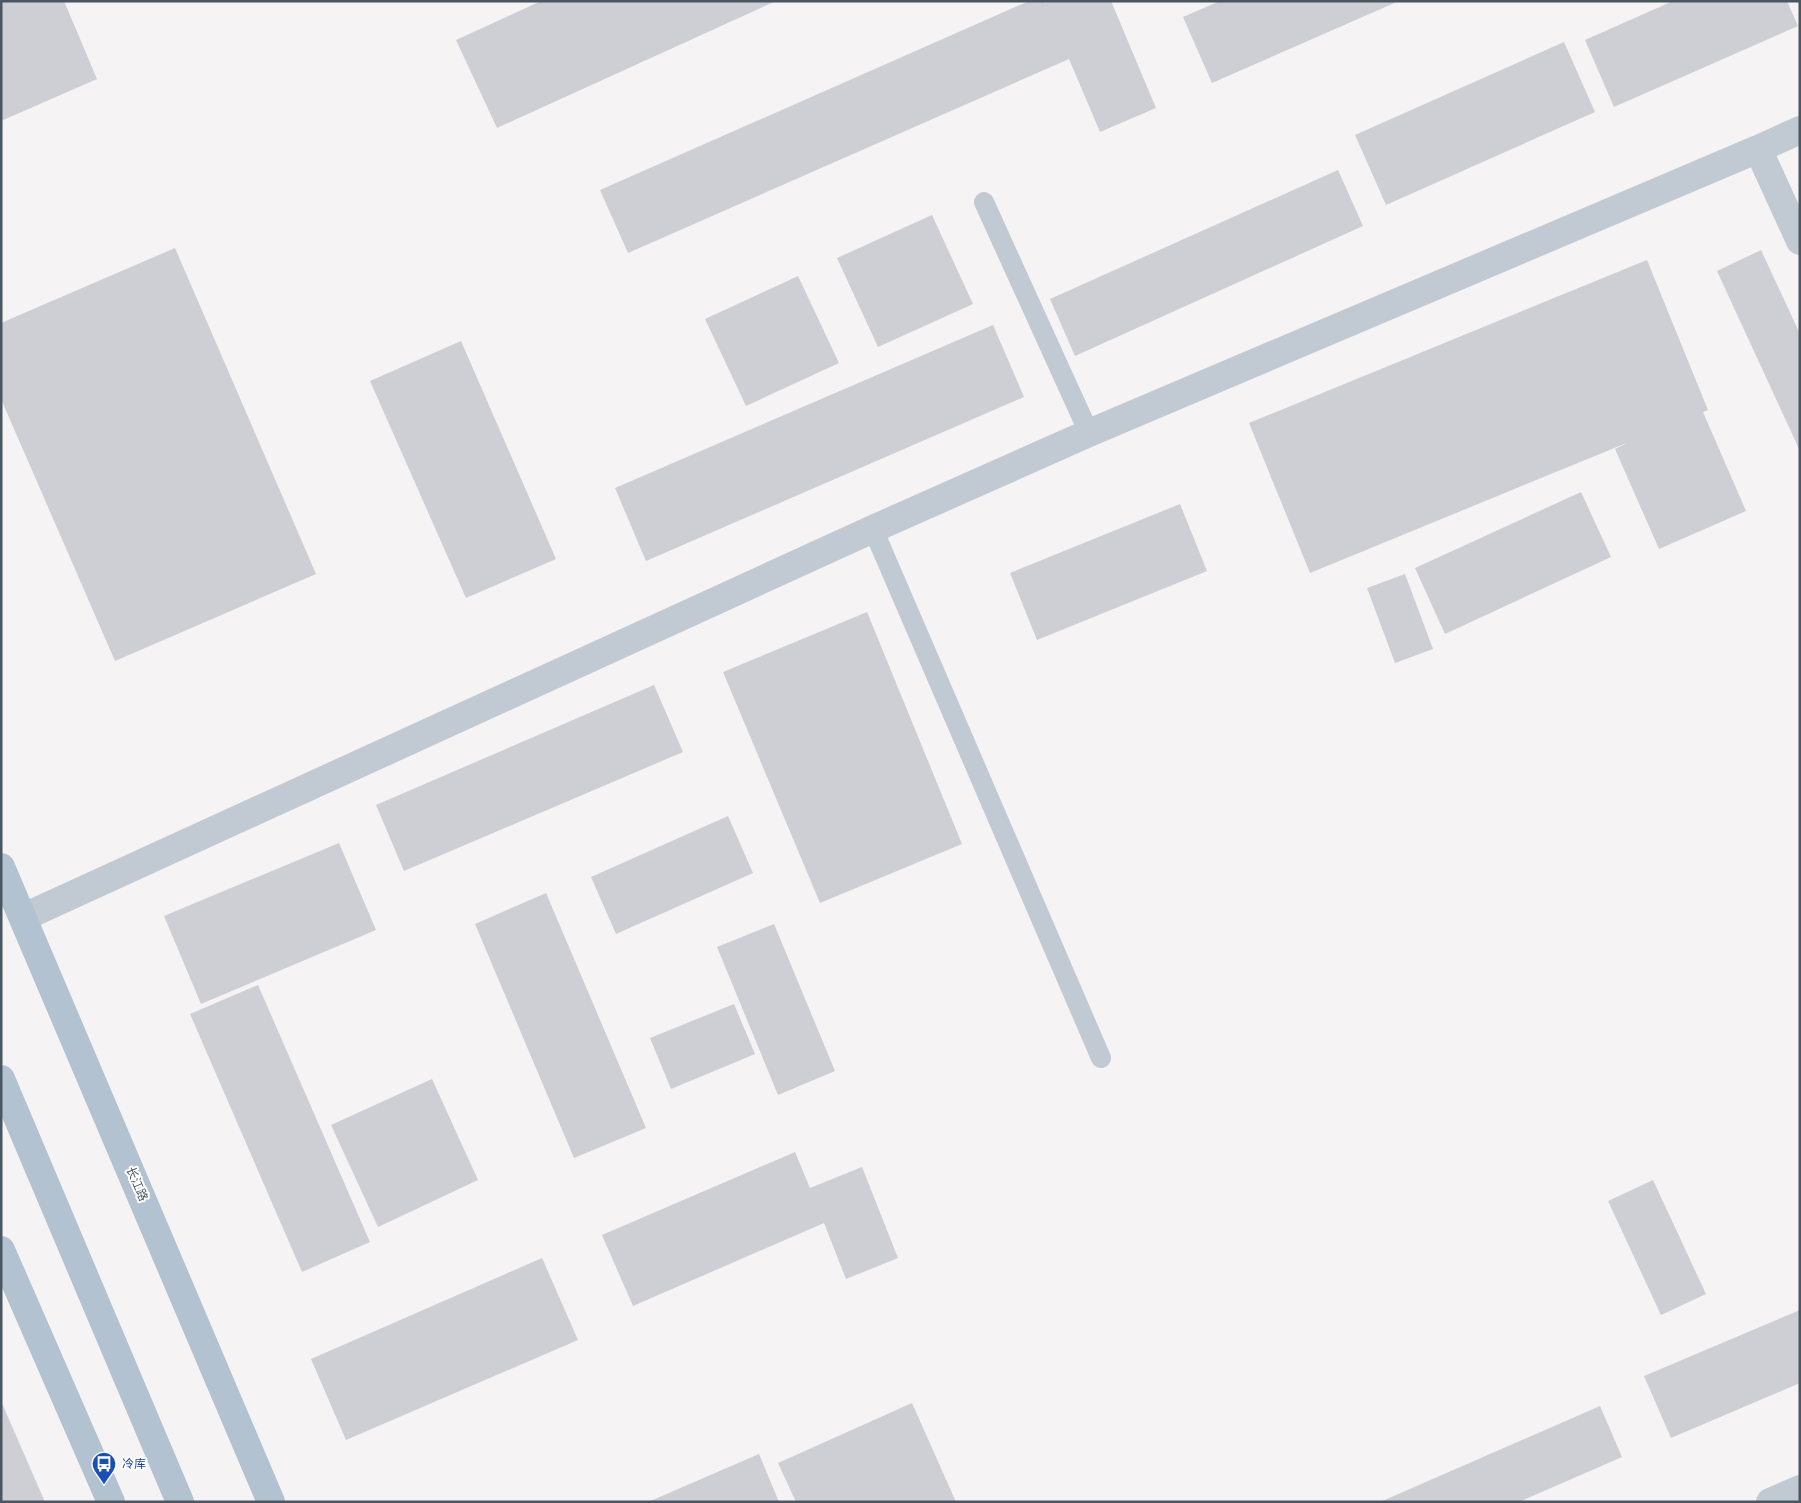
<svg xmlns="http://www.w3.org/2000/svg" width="1801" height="1503" font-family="Figtree,'Noto Sans SC',sans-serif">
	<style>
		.building { fill: #cdcfd5 }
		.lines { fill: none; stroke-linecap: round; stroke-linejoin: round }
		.service { stroke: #c1cad2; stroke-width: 20 }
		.minor { stroke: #c1cad2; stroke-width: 28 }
		.tertiary { stroke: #c1cad2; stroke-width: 28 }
		.primary { stroke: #b3c2d1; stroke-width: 28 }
		.labels { text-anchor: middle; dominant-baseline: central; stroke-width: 4; stroke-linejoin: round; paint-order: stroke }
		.street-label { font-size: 12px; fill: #4a5661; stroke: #fff }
		.transit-label { font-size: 12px; fill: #164399; stroke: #fff; text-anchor: start }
	</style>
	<rect width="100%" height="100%" fill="#f5f3f3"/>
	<path class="building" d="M1,1H64L97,79L1,121Z
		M541,1H776L497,128L456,40Z
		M1029,1H1045V3L1049,1H1111L1156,108L1100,132L1069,59L628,253L600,190Z
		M1220,1H1399L1212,83L1183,17Z
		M1673,1H1787L1798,26L1614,107L1585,40Z
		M1564,42L1595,112L1386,205L1355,135Z
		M1338,170L1363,226L1075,356L1050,299Z
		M932,215L973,304L878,347L837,258Z
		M175,248L316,574L115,661L1,399V323Z
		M1761,250L1800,334V451L1717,271Z
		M1647,260L1708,410L1703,412L1746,511L1659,549L1615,449L1629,442L1310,573L1249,423Z
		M798,276L839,363L746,406L705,319Z
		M993,325L1024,397L646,561L615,488Z
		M461,341L556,559L466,598L370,381Z
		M1581,492L1611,557L1445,634L1415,568Z
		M1180,504L1207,571L1037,640L1010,573Z
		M1405,574L1433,649L1395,663L1367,588Z
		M867,612L962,844L820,903L723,672Z
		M654,685L683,752L404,871L376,805Z
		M728,816L753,873L616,934L591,877Z
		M339,843L376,930L201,1004L164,916Z
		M546,893L646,1128L574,1158L475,924Z
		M774,924L835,1071L778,1095L717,947Z
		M258,985L370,1242L302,1272L190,1014Z
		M734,1004L755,1054L671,1089L650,1038Z
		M432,1079L478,1180L378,1227L331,1125Z
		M795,1152L810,1188L862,1167L898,1258L846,1279L824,1223L633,1306L602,1235Z
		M1653,1180L1706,1294L1661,1315L1608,1201Z
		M542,1258L578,1340L346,1440L311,1359Z
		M1800,1310V1383L1671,1438L1644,1376Z
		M1,1401L45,1502H1Z
		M912,1403L956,1502H796L778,1463Z
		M1600,1406L1622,1457L1519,1502H1380Z
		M759,1454L779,1502H648Z"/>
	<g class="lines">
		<path class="service" d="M984,202L1089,433
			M873,529L1101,1058"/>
		<path class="minor" d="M1758,149L1800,241
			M24,917L873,529L1089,433L1758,149L1800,130"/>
		<path class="tertiary" d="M1770,1502L1800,1489"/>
		<path class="primary" d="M1,867L271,1502
			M1,1079L180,1502
			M1,1250L111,1502"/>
	</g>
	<defs>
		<symbol id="bus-pin" viewBox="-11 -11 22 30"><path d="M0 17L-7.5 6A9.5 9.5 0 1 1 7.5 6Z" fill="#1a4fb4" stroke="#fff"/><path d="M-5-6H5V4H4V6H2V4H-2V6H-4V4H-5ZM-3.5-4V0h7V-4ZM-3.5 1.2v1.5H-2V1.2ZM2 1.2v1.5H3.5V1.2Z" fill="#fff"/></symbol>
	</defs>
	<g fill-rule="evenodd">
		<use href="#bus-pin" x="90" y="1450" width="28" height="38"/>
	</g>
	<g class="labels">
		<g class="street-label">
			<text transform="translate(137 1184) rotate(67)">长江路</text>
		</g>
		<g class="transit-label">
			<text x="122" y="1464">冷库</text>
		</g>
	</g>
	<rect width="1801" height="1503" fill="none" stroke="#4a5661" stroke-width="5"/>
</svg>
